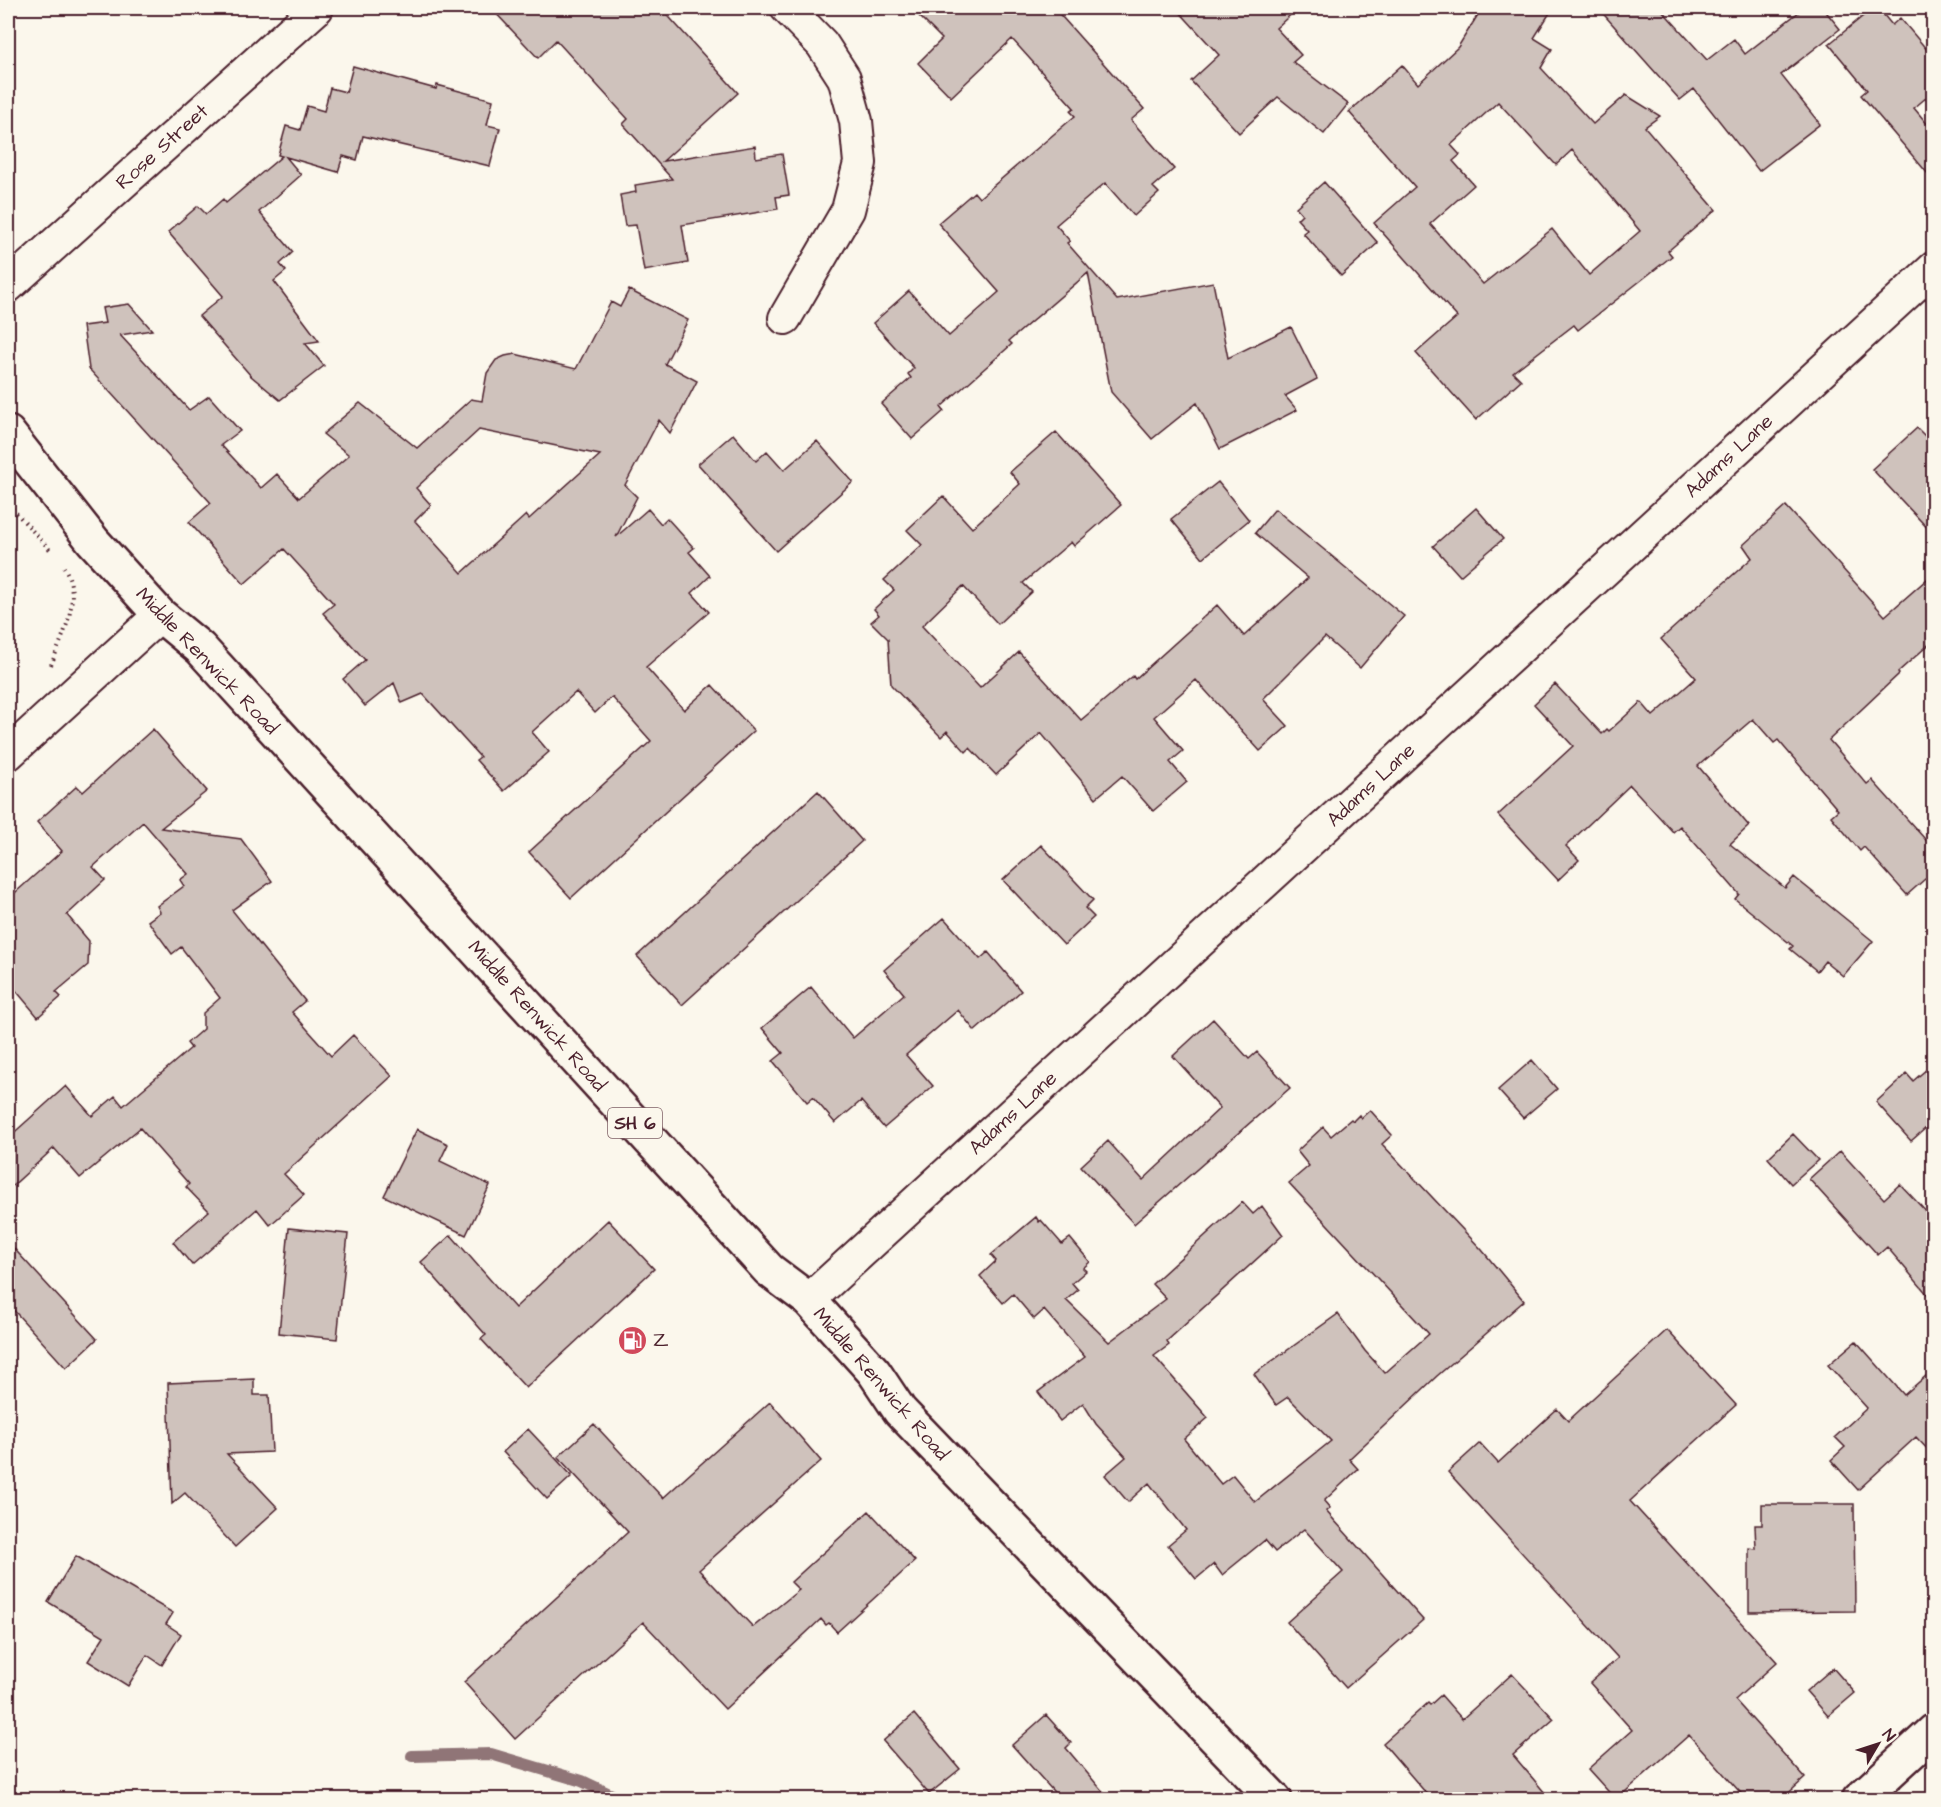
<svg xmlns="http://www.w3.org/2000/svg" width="1941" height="1807" font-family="'Architects Daughter',sans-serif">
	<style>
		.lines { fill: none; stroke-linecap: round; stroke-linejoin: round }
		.stream { stroke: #907477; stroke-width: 12 }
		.building { fill: #cfc2bc; stroke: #4a1f2b; stroke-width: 1.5; fill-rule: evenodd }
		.street-casing { stroke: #4a1f2b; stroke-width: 36 }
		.secondary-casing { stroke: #4a1f2b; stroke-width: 38 }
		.highway-casing { stroke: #4a1f2b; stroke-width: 38 }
		.path { stroke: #4a1f2b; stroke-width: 4; stroke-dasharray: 1.5 4.5; stroke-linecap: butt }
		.street { stroke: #fbf7ec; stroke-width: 32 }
		.secondary { stroke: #fbf7ec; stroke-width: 33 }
		.highway { stroke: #fbf7ec; stroke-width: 33 }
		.labels { text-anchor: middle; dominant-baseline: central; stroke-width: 4.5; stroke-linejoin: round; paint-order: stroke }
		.shield { fill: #fbf7ec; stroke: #7f6065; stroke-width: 1.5 }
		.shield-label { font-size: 18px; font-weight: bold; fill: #4a1f2b }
		.street-label { font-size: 20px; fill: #4a1f2b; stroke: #fbf7ec }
		.poi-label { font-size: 20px; fill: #4a1f2b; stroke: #fbf7ec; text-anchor: start }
	</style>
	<rect width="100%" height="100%" fill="#fbf7ec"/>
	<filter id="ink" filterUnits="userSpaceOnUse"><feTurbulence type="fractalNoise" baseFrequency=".0167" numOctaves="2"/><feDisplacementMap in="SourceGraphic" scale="12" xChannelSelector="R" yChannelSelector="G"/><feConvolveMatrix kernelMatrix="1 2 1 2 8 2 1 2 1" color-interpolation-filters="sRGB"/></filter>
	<g filter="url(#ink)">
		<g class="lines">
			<path class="stream" d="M412,1756L491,1754L582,1781L622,1800"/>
		</g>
		<path class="building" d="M491,8H661L738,93L663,161L755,146L756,158L782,154L789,195L776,197L778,209L682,225L688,263L644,271L636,225L625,226L620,195L636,192L635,185L672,179L623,124L628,119L556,40L538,58Z
			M911,8H1054L1144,109L1131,120L1174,169L1153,187L1159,193L1134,216L1105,183L1056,225L1070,241L1067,243L1117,300L1213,282L1228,358L1291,327L1317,379L1285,396L1297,410L1220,449L1197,403L1152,439L1111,392L1088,273L1009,341L1012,344L941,407L944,411L912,439L881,404L911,378L908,374L914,368L873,323L909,291L949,336L999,292L938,223L974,192L979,198L1075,116L1070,111L1074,108L1012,39L951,97L918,63L942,39Z
			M1176,8H1298L1276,28L1301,55L1293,62L1348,104L1324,134L1278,97L1239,133L1191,81L1219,55Z
			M1482,8H1553L1534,38L1552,49L1541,68L1593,124L1626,95L1660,116L1645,127L1716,210L1668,251L1672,256L1578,330L1574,325L1513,372L1521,380L1476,420L1416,353L1457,317L1374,223L1415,187L1349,112L1402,65L1418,84L1458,47ZM1498,102L1556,165L1572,150L1640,231L1589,275L1552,229L1483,284L1430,224L1474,185L1453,161L1460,155L1451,145Z
			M1598,8H1660L1707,60L1734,39L1745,54L1804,8H1823L1840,29L1781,75L1820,124L1759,171L1694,89L1680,100Z
			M1873,8H1878L1892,25L1900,18L1934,58V91L1914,108L1934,132V181L1861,95L1867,90L1829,44Z
			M353,66L436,89L437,85L493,100L487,125L500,128L490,166L363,136L357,160L343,156L338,172L286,157L301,175L259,212L293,252L280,264L286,271L274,281L319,341L305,343L324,366L280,400L251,376L199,316L223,296L168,232L198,206L206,214L223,199L226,203L282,156L278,155L286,126L300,130L307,106L324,111L330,88L346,92Z
			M1324,182L1378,243L1341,276L1303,233L1307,230L1297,219L1302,214L1296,207Z
			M629,290L688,320L665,364L697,381L670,433L659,420L625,485L637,497L616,537L648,509L661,524L667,518L694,548L689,552L710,576L692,593L709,612L646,667L684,710L712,685L754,731L571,898L529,852L651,741L612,697L595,713L576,692L532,732L549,752L504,791L476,760L480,757L423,694L402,703L394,683L365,706L343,679L365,660L323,613L334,604L284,549L244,584L189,522L211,503L89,369L83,326L105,323L102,308L129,304L152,330L120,335L189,410L209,396L240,431L221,445L261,488L277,474L299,498L349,455L323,434L360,403L417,448L471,399L482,401L487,373L496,360L505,356L515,354L576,369L611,302L620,307ZM479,430L600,455L529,519L526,515L462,573L415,521L431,505L416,488Z
			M1917,428L1934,445V535L1872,469Z
			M1056,432L1121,505L1074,546L1071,542L1023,583L1032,592L998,624L963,586L922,626L980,688L1019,652L1081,720L1133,676L1135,679L1217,605L1244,636L1308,578L1255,533L1275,509L1404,616L1360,668L1325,637L1263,699L1288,726L1260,751L1196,680L1154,717L1183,751L1170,762L1187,782L1153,811L1122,776L1096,798L1041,733L996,775L970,748L966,752L947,731L941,737L891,685L888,639L871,622L879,615L874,609L894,590L884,580L922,545L907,530L943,496L972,528L1020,484L1010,472Z
			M733,434L756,461L767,451L784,470L817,441L853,482L776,551L698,464Z
			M1218,482L1249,520L1203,558L1171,519Z
			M1786,506L1885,616L1934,573V640L1898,672L1899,674L1829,740L1867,784L1872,780L1934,849V871L1907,895L1864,847L1860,851L1831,816L1838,810L1778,740L1774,743L1753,719L1698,766L1749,826L1730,844L1785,888L1794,877L1873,941L1843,976L1825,961L1817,971L1790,949L1793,946L1735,899L1739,894L1680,826L1673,832L1630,785L1566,846L1579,860L1558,880L1498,815L1573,746L1534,704L1555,684L1602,734L1607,729L1609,731L1641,702L1653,716L1696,678L1661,639L1752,558L1743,545Z
			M1476,508L1503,539L1460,576L1433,546Z
			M153,729L207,791L161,828L241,839L272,881L232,910L305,1001L292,1012L331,1056L353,1035L392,1076L284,1174L304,1195L270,1225L257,1209L192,1265L173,1242L209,1211L186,1187L189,1184L140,1128L80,1178L54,1148L8,1190V1138L66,1086L92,1116L115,1096L123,1106L191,1048L187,1043L203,1029V1013L220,998L181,947L172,954L148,921L160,912L157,906L184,886L180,880L188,874L143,822L93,867L105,880L67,915L89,941L88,965L56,992L61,997L38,1017L8,981V899L62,851L37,822L77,786L83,792Z
			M818,791L862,841L682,1005L637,956Z
			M1041,845L1093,900L1085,908L1094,917L1064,945L1003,880Z
			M944,918L980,959L988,952L1021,991L975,1031L958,1010L906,1055L933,1086L884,1128L861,1101L835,1123L813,1097L807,1102L773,1061L783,1053L762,1028L811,987L853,1038L904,994L884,970Z
			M1213,1019L1249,1059L1257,1052L1290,1088L1134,1224L1081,1166L1108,1141L1143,1180L1220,1108L1173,1056Z
			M1532,1060L1557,1089L1523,1118L1498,1090Z
			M1934,1063V1121L1911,1141L1876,1102L1907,1074L1913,1081Z
			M1370,1110L1392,1135L1382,1144L1482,1250L1524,1301L1437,1376L1349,1459L1358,1469L1324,1501L1330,1508L1326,1511L1423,1620L1346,1688L1287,1622L1343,1572L1304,1529L1275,1552L1265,1540L1222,1575L1214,1564L1196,1579L1168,1545L1186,1530L1149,1483L1128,1502L1105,1475L1126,1457L1096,1424L1083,1403L1060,1421L1038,1392L1085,1357L1044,1310L1034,1319L1013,1294L1003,1303L980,1276L996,1261L991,1255L1036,1217L1039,1222L1041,1220L1062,1244L1070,1238L1090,1262L1083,1268L1086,1271L1072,1283L1078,1290L1066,1300L1109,1342L1166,1299L1152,1284L1242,1202L1253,1214L1262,1206L1283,1235L1167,1341L1169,1345L1154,1356L1208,1418L1184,1439L1221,1484L1233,1475L1255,1502L1331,1441L1288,1397L1276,1405L1254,1374L1338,1314L1365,1351L1385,1373L1429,1334L1289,1183L1309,1166L1297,1151L1323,1127L1331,1136L1351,1119L1353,1121L1359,1115L1361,1118Z
			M417,1129L448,1144L440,1161L490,1185L466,1235L384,1196Z
			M1793,1134L1818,1160L1791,1184L1768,1158Z
			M1840,1151L1884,1199L1900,1184L1934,1220V1302L1887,1247L1878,1255L1809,1179Z
			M608,1220L654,1269L526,1388L481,1339L486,1335L421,1262L451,1235L515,1308Z
			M289,1228L348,1234L337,1339L279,1333Z
			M8,1242L97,1339L66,1368L8,1304Z
			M1667,1330L1736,1405L1630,1501L1777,1662L1735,1700L1805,1778L1781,1800H1747L1689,1735L1616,1800L1588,1769L1632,1730L1590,1683L1618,1658L1448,1472L1480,1443L1498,1463L1557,1409L1568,1421Z
			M1856,1341L1904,1395L1934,1369V1456L1916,1437L1858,1490L1831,1460L1845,1447L1835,1437L1867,1408L1828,1365Z
			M254,1379V1395H269L272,1452L227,1454L278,1508L235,1547L185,1493L172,1504L168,1383Z
			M770,1402L821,1461L699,1570L753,1627L799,1590L791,1582L869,1511L915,1561L837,1632L829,1623L826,1625L821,1619L725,1709L643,1622L515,1739L464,1682L628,1532L558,1457L594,1424L663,1498Z
			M528,1429L572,1476L547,1499L503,1452Z
			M1762,1504H1854L1855,1611L1749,1612V1548L1756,1549L1755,1525H1762Z
			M76,1556L173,1613L166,1624L181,1634L162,1665L147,1655L128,1686L88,1661L104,1636L48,1602Z
			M1833,1668L1855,1693L1828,1716L1806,1691Z
			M1512,1674L1554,1719L1513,1755L1551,1800H1432L1383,1743L1428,1703L1430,1705L1441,1695L1462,1719Z
			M914,1714L960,1769L929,1794L883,1741Z
			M1046,1715L1071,1743L1066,1748L1110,1800H1061L1012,1745Z"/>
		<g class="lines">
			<defs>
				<path id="street" d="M8,286L317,8
					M785,318L848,210L860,163L856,121L844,78L822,44L787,8
					M8,754L160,615
					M809,1300L1934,268"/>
				<path id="secondary" d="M1859,1800L1934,1731"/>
				<path id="highway" d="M8,433L93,541L160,615L200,648L769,1270L809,1300L874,1372L900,1411L1275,1800"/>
			</defs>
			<use href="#street" class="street-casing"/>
			<use href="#secondary" class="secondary-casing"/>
			<use href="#highway" class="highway-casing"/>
			<path class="path" d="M8,504L52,552
				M51,665C63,635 83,597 64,567"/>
			<use href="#street" class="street"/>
			<use href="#secondary" class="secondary"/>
			<use href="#highway" class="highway"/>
		</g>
	</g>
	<defs>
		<symbol id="fuel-disc" viewBox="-11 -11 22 22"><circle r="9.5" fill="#d1495b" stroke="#fbf7ec"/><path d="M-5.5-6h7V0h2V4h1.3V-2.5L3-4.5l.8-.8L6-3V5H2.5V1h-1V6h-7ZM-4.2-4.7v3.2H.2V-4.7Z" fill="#fff"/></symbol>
	</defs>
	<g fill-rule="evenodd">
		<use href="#fuel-disc" x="616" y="1324" width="33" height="33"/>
	</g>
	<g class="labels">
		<rect class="shield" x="608" y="1108" width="54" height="30" rx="4.5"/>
		<g class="shield-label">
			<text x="635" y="1123">SH 6</text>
		</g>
		<g class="street-label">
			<text transform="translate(162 147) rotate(-42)">Rose Street</text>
			<text transform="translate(1729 456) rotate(-43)">Adams Lane</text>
			<text transform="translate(207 661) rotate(46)">Middle Renwick Road</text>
			<text transform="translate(1371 785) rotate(-43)">Adams Lane</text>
			<text transform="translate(537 1016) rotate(48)">Middle Renwick Road</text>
			<text transform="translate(1013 1113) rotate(-43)">Adams Lane</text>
			<text transform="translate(881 1384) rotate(49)">Middle Renwick Road</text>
		</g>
		<g class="poi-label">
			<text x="653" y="1340">Z</text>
		</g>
	</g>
	<rect width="1941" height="1807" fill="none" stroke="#fbf7ec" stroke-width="30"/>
	<rect x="15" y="15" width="1911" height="1777" fill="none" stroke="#4a1f2b" stroke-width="2" filter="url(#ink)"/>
	<g transform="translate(1878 1744) rotate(51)" stroke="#fbf7ec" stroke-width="4.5" paint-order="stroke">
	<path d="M0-4.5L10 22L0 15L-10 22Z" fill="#4a1f2b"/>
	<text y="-9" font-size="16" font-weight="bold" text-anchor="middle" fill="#4a1f2b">N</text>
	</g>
</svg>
